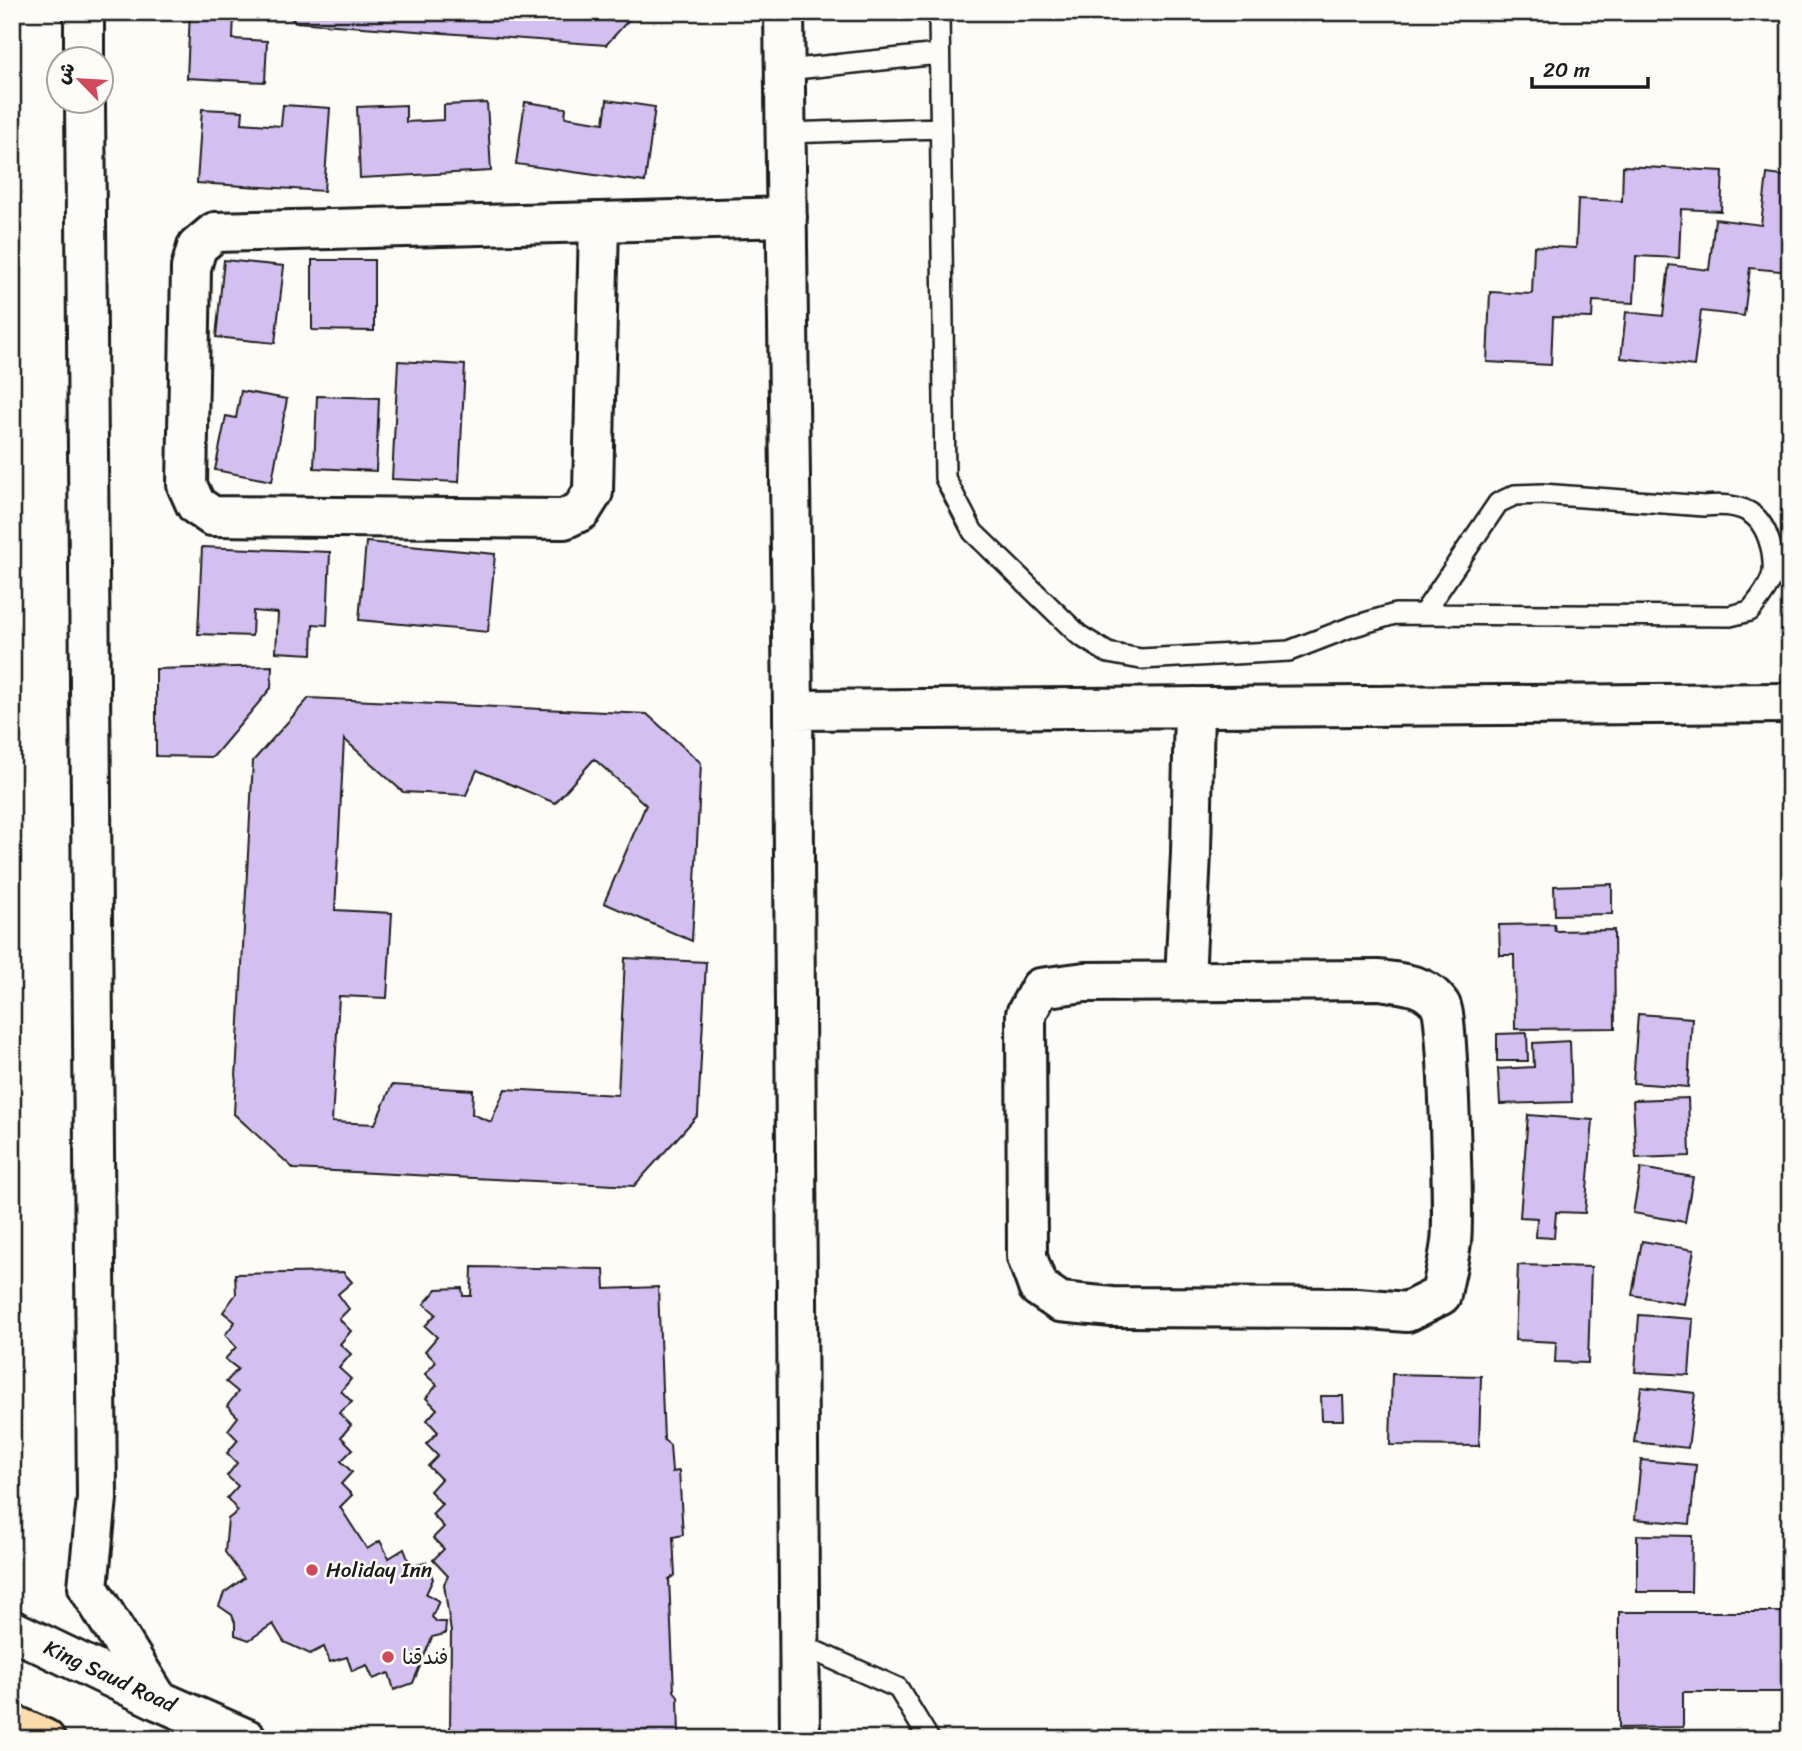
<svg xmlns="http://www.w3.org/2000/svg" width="1802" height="1751" font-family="Sriracha,'Playpen Sans Arabic',sans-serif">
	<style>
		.building { fill: #d3c0f0; stroke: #1c1c1c; stroke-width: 2 }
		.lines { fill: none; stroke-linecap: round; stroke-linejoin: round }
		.lane-casing { stroke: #1c1c1c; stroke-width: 24 }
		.street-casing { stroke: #1c1c1c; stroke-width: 44 }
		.secondary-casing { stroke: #1c1c1c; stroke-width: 44 }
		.primary-casing { stroke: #1c1c1c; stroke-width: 44 }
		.lane { stroke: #fdfcf7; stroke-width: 19 }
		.street { stroke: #fdfcf7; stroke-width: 38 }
		.secondary { stroke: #fdfcf7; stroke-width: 38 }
		.primary { stroke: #fddcac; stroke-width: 38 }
		.poi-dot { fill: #d1495b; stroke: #fdfcf7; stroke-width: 2.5 }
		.labels { text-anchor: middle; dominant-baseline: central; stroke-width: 5; stroke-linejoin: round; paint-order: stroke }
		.poi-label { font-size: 21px; fill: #1c1c1c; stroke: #fdfcf7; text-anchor: start }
		.street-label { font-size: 21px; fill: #1c1c1c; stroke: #fdfcf7 }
	</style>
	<rect width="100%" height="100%" fill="#fdfcf7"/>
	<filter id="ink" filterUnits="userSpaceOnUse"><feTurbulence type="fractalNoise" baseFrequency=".0143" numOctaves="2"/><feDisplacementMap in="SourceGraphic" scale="14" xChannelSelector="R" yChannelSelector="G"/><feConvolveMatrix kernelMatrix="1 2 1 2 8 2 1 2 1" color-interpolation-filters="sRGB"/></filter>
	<g filter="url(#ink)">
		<path class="building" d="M190,12H234L233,39L267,41L265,82L187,78Z
			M285,12H636L606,45L295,22Z
			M607,100L655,107L645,182L516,164L525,102L566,108L565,117L604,123Z
			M487,103L491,171L360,178L357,107L406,105V122L444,120V105Z
			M283,105L330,108L324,191L197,183L202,109L243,111L242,123L281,126Z
			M1623,166L1723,171L1721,211L1681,209L1679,258L1636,256L1634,303L1593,301L1592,318L1553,317L1551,365L1487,362L1490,292L1532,294L1534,246L1576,248L1578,199L1622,201Z
			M1767,174L1790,177V272L1750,268L1744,316L1701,311L1694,366L1621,358L1626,312L1663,316L1669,265L1709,270L1715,219L1761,225Z
			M224,260L284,266L275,343L216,337Z
			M312,260H374V331L312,330Z
			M398,361L465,365L459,482L392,479Z
			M241,391L287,399L272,481L215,470L226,416L236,418Z
			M317,396L379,398L376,471L314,468Z
			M366,542L495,554L488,632L359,620Z
			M202,547L330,552L327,625L313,624L312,654L276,652L278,613L253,611L252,636L198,634Z
			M1784,601L1790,602V634L1782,633Z
			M272,666L271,688L213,757L156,756V669Z
			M309,698L647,714L701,763L692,941L604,903L646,805L594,759L555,803L477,770L466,795L403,792L344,739L335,910L392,913L387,998L339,996L332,1122L375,1124L392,1085L473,1090L472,1114L491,1122L505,1089L618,1095L625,958L706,962L698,1115L634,1186L294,1169L234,1114L253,761Z
			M1612,884V914L1555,915L1554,886Z
			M1554,924L1555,931L1614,930L1615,1028L1515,1029L1514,955H1500L1499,925Z
			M1638,1014L1692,1018L1688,1087L1633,1083Z
			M1527,1033L1528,1061H1497V1034Z
			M1570,1041L1572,1102L1500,1104L1498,1069L1534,1067L1533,1043Z
			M1688,1098L1690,1156L1636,1158L1633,1100Z
			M1528,1115L1593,1120L1585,1213L1556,1212L1554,1238L1536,1237L1537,1218L1520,1217Z
			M1641,1168L1693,1177L1685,1222L1633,1213Z
			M1642,1241L1694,1250L1684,1304L1632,1295Z
			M1518,1265L1591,1267L1588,1363L1555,1362L1556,1342L1515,1340Z
			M472,1267L604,1269L605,1289L658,1287L664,1440L670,1445L672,1472L679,1471L683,1535L673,1537L675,1575L669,1579L674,1691L678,1696L679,1739H520V1730L450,1731L451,1632L444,1584L448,1576L433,1560L444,1549L433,1538L444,1527L432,1514L442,1504L430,1491L441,1479L428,1466L438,1456L426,1444L438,1432L427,1420L437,1409L426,1398L437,1385L425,1374L436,1362L425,1351L437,1337L425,1326L436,1314L424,1304L437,1289L462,1288L463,1296H471Z
			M343,1272L352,1282L338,1294L349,1309L339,1319L351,1331L340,1344L351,1354L339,1368L351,1379L341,1391L352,1402L339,1413L351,1425L341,1437L353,1449L341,1461L352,1472L341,1484L352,1495L340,1507L367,1549L380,1541L389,1558L404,1549L411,1567L426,1562L433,1579L426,1594L439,1601L432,1617L437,1622H446L445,1634L432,1637L413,1683L394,1690L389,1673L373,1679L367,1665L352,1671L347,1657L330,1662L324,1647L310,1654L284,1642L273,1624L249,1640L235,1635V1623L232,1615L219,1606L224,1593L244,1578L225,1552L228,1519L238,1511L227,1498L238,1486L227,1476L237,1463L227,1453L238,1440L228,1430L238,1417L227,1406L238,1392L226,1382L238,1369L225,1359L236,1347L225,1335L235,1322L223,1312L236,1294L235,1274Z
			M1639,1315L1693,1319L1689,1375L1635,1372Z
			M1392,1374L1481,1376L1479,1446L1390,1445Z
			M1641,1387L1695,1393L1688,1448L1634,1442Z
			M1321,1396H1343L1344,1420H1322Z
			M1641,1460L1696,1465L1690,1524L1635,1519Z
			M1637,1535L1692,1536L1691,1592H1637Z
			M1619,1612H1790V1692H1683V1727L1619,1728Z"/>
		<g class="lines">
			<defs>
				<path id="lane" d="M939,12L945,478L973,532L1079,635L1108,653L1141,659L1289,651L1351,627L1395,614L1730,616L1750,611C1757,602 1767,591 1771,579C1775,571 1773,561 1772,552C1764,512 1743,502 1704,506L1542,494L1515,495L1498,503L1423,614
					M786,70L939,54
					M786,133L940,128
					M799,1644L898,1688L929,1739"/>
				<path id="street" d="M84,12V60
					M784,12L793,710L800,1739
					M85,102L97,1498L88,1587L158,1700
					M599,222L593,492L581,511L564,519L212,516L196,505L187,485L191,268L197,247L215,232L787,217
					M793,710L1790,703
					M1185,980L1191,853L1194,707
					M1379,980C1402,983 1427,984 1441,1006C1448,1016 1454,1219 1451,1242C1449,1260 1444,1277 1441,1295L1407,1312L1357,1308L1112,1307L1060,1302L1038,1287L1027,1257L1026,1014L1040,988L1085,982Z"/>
				<path id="secondary" d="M12,1630L158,1700L247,1739"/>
				<path id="primary" d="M12,1724L45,1739"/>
			</defs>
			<use href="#lane" class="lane-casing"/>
			<use href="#street" class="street-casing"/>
			<use href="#secondary" class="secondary-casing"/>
			<use href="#primary" class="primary-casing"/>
			<use href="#lane" class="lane"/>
			<use href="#street" class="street"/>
			<use href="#secondary" class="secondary"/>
			<use href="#primary" class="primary"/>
		</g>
	</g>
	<g class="poi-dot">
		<circle cx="312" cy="1570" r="7"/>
		<circle cx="388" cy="1657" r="7"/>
	</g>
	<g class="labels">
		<g class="poi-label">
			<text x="326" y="1570">Holiday Inn</text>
			<text x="402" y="1657">فندقنا</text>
		</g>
		<g class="street-label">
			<text transform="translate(110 1676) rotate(25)">King Saud Road</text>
		</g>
	</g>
	<rect width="1802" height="1751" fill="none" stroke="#fdfcf7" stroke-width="42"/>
	<rect x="21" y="21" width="1760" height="1709" fill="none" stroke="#1c1c1c" stroke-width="2.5" filter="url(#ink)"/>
	<g transform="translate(80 80) rotate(295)"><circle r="33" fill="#fdfcf7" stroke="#a3a29f" stroke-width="2"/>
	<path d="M0-5L12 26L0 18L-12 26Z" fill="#d1495b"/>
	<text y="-10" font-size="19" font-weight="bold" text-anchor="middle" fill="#1c1c1c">ش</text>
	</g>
	<path d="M1532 77v10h116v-10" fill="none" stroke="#1c1c1c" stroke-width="3.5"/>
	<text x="1543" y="77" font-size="21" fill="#1c1c1c" stroke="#fdfcf7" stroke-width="5" paint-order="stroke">20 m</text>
</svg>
